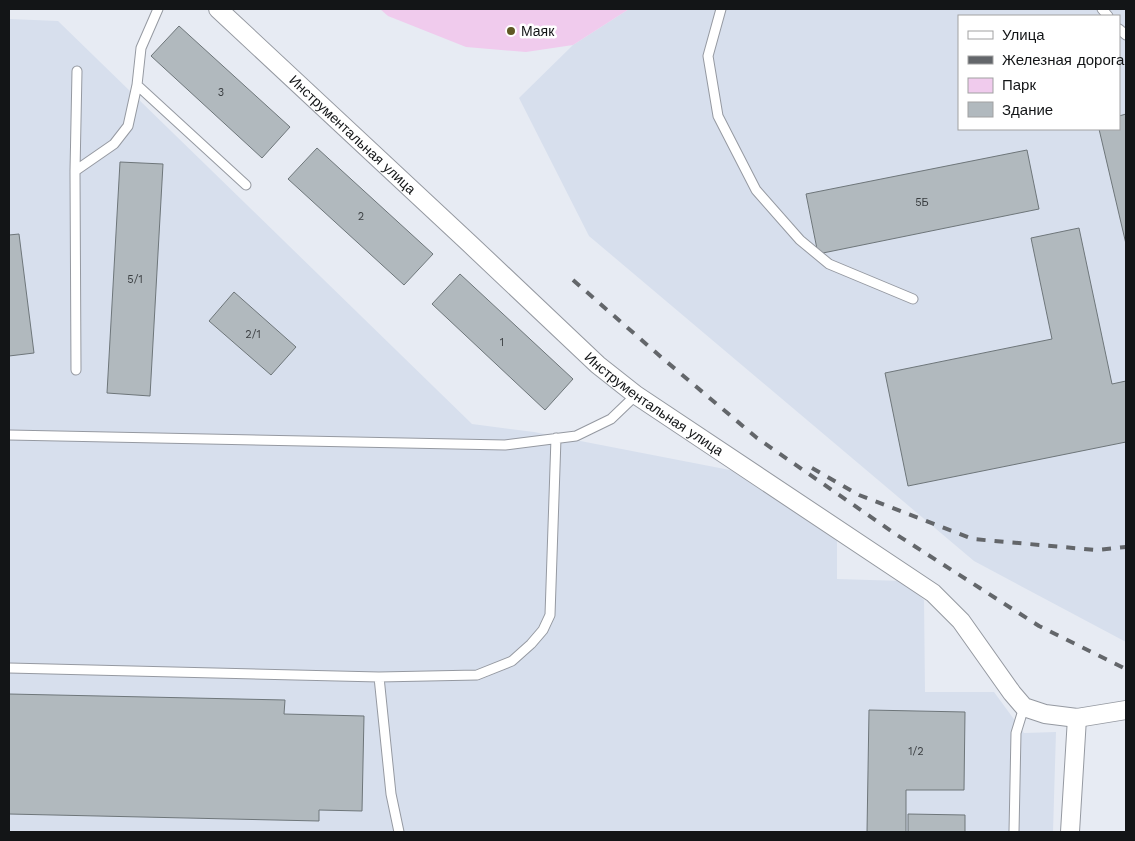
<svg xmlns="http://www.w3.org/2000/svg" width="1135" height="841" font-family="'Work Sans',sans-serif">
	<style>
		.built { fill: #d7dfed; fill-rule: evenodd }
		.green { fill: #f0cbed }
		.building { fill: #b1b9be; stroke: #6e767a }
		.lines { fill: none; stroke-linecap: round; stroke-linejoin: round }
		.service-casing { stroke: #9599a1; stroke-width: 11 }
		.minor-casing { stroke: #9599a1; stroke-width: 20 }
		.service { stroke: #fff; stroke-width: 9 }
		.minor { stroke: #fff; stroke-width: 18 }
		.rail { stroke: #63666a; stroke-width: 4; stroke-dasharray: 9 9; stroke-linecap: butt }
		.poi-dot { fill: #5e5824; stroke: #fff; stroke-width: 2 }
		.labels { text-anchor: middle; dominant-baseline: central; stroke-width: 5; stroke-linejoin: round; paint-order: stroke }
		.number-label { font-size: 11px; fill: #3a3e41 }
		.poi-label { font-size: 14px; fill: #131517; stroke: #fff; text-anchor: start }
		.street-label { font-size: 14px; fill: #131517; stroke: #fff }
	</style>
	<rect width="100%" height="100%" fill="#e7ebf3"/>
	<path class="built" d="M629,9H1126V642L974,561L589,236L519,98L573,45ZM959,16H1119V129H959Z
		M9,19L58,21L472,424L534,432L735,471L837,541V579L903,581L924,600L925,692H994L1024,733L1056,732L1053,832H9Z"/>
	<path class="green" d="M380,9H629L573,45L526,52L466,47L388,16Z"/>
	<path class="building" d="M179,26L290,127L262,158L151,56Z
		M1126,114V244L1099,129H1119V116Z
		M317,148L433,254L404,285L288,179Z
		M1027,150L1039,209L818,254L806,194Z
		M120,162L163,164L150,396L107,393Z
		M1079,228L1112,384L1126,381V442L908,486L885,373L1052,339L1031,238Z
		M19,234L34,353L9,356V235Z
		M460,274L573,379L545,410L432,304Z
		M234,292L296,347L271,375L209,321Z
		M9,694L285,700L284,714L364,716L362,811L319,810V821L9,814Z
		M869,710L965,712L964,790H906V832H867Z
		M908,814L965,815V832H908Z"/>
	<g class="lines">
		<defs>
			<path id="service" d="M158,9L141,48L137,85L246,185
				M721,9L708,56L718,116L756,190L800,240L829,264L913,299
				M1102,9L1108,16
				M1119,29L1126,35
				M75,171L114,144L128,126L137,85
				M76,370L75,171L77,71
				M9,435L505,445L576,436L611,419L636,395
				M9,668L379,677L391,794L399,832
				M379,677L477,675L512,661L531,644L543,630L550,615L556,438
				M1014,832L1016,733L1024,707"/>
			<g id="minor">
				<path id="s1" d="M218,9L469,243L598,365L636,395L933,593L961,621L1012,693L1024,707L1045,714L1077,718L1126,710"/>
				<path d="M1070,832L1077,718"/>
			</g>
		</defs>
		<use href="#service" class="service-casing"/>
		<use href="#minor" class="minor-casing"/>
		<use href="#service" class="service"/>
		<use href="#minor" class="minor"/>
		<path class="rail" d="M573,280L661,357L757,438L894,533L1039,626L1126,669
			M812,468L859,495L973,539L1096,550L1126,547"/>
	</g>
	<circle class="poi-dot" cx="511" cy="31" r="5"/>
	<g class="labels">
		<g class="number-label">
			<text x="221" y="92">3</text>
			<text x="922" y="202">5Б</text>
			<text x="361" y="216">2</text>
			<text x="135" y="279">5/1</text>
			<text x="253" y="334">2/1</text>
			<text x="502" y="342">1</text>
			<text x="916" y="751">1/2</text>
		</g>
		<g class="poi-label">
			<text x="521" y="31">Маяк</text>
		</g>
		<g class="street-label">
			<text stroke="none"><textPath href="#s1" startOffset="184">Инструментальная улица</textPath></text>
			<text stroke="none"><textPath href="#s1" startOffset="589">Инструментальная улица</textPath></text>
		</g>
	</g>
	<rect width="1135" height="841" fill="none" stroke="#131517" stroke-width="20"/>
	<rect x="958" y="15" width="162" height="115" fill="#ffffff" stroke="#a1a1a2"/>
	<rect x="968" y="31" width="25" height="8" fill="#ffffff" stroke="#a1a1a2"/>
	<text x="1002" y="40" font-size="15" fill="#131517">Улица</text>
	<rect x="968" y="56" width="25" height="8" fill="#63666a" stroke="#a1a1a2"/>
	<text x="1002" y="65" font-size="15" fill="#131517">Железная дорога</text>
	<rect x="968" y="78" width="25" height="15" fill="#f0cbed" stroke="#a1a1a2"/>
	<text x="1002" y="90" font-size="15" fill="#131517">Парк</text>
	<rect x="968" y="102" width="25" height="15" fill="#b1b9be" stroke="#a1a1a2"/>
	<text x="1002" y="115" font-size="15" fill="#131517">Здание</text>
</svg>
